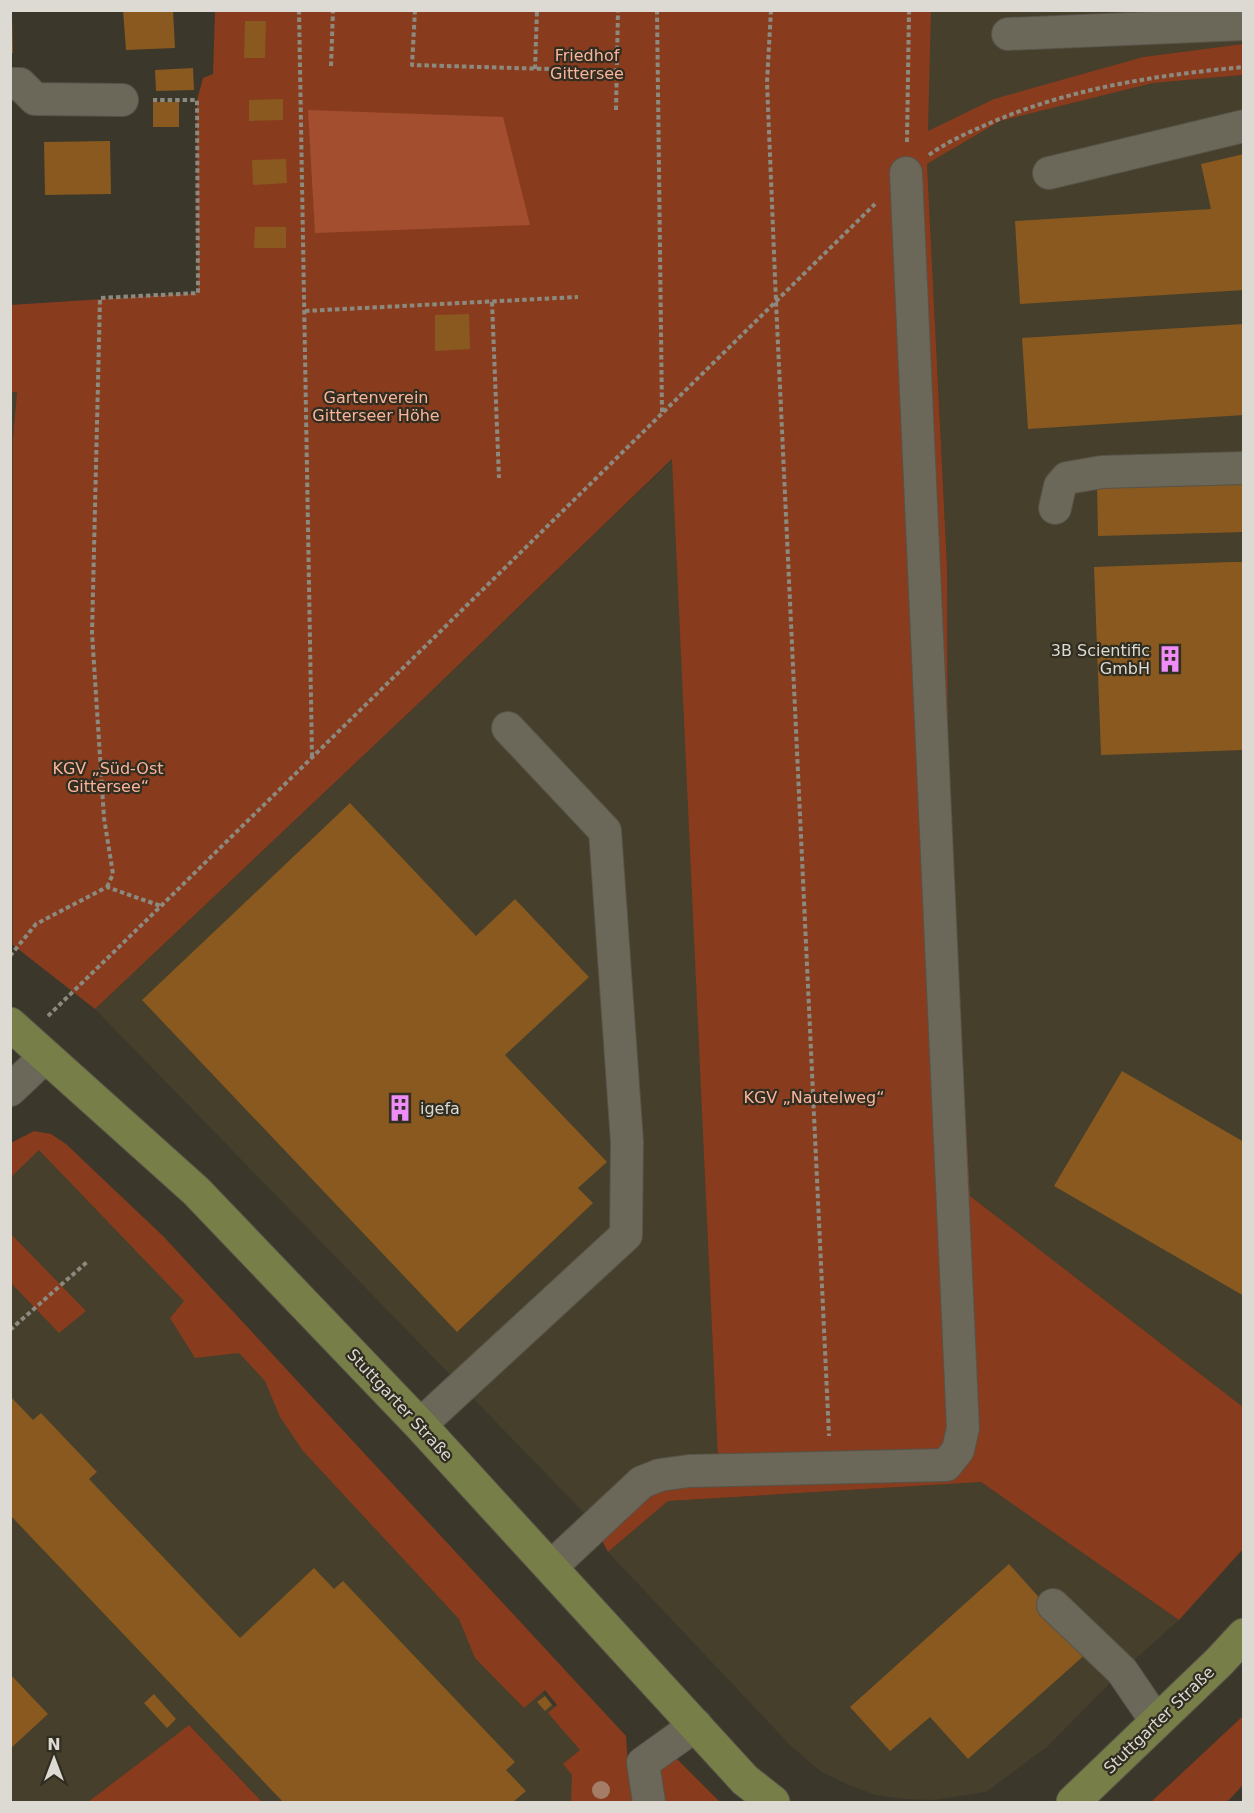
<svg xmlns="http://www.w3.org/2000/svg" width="1254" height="1813" font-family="'DejaVu Sans',sans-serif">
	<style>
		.built { fill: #453f2c }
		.green { fill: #883c1d }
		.forest { fill: #a34f2f }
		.building { fill: #89591f }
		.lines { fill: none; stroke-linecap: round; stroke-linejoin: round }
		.minor-casing { stroke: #575348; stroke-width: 34 }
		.major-casing { stroke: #575348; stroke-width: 35 }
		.path { stroke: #8c897f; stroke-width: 4; stroke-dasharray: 4.5 3; stroke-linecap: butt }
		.minor { stroke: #6b6759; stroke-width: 32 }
		.major { stroke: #777e47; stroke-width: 33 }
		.tree { fill: #a47c68 }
		.labels { text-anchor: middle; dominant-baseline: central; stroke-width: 4.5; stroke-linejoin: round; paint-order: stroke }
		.park-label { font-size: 16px; fill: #fab49a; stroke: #312d21 }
		.poi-label { font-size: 16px; fill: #dcdad2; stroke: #312d21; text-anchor: end }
		.street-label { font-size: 16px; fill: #dcdad2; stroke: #312d21 }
	</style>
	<rect width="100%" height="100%" fill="#3b372b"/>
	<path class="built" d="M931,11H1243V44L1143,57L927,131Z
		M1243,75V1407L970,1196L948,792L947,566L927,164L1000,121L1153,83Z
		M10,392H17L13,438V945L10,943Z
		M673,459L718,1461L592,1521L95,1009L421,701Z
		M10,1147L43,1149L164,1266L545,1695L623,1793L613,1802H262L189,1725L88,1802H11Z
		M981,1482L1179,1620L1122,1671L1047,1747L986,1792L933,1800L904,1799L875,1795L849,1785L820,1771L791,1746L608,1552L668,1501Z"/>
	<path class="green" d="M215,11H931L928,131L994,99L1143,57L1243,44V75L1153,83L1000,121L927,164L947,566L948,792L970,1196L1243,1407V1549L1179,1620L981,1482L668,1501L608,1552L592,1521L653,1459L718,1460L672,459L421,701L95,1009L13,945V438L17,392H11L10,305L198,293L197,100L203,78L213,74Z
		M34,1131L51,1134L66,1144L164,1237L626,1736L629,1781L633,1802H571L572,1775L563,1764L580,1750L548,1713L557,1705L545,1690L524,1708L475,1658L459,1619L303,1451L280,1417L265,1381L239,1353L195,1358L170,1318L184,1301L39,1150L11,1177V1143Z
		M10,1233L86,1311L59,1333L11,1283Z
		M1243,1716V1785L1227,1802H1151Z
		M189,1725L262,1802H88Z
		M670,1752L720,1802H649L653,1770Z"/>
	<path class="forest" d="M308,110L503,117L530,225L315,233Z"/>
	<path class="building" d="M123,10H173L175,48L126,50Z
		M10,15H12L13,53L10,54Z
		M245,21H266L265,58H244Z
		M193,68L194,90L156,91L155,70Z
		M283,99V120L249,121V100Z
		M153,102H179V127H153Z
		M110,141L111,194L45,195L44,142Z
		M1244,154V290L1020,304L1015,221L1211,209L1201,164Z
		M286,159L287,183L253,185L252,160Z
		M255,227H286V248H254Z
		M469,314L470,349L435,351V315Z
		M1244,324V415L1028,429L1022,338Z
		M1244,479V532L1098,536L1097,483Z
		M1232,562H1244V750L1101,755L1094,567Z
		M350,803L476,936L515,899L589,977L505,1055L607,1162L578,1188L593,1203L457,1332L142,1000Z
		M1122,1071L1244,1142V1296L1054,1186Z
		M10,1396L33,1420L41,1413L97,1472L89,1479L240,1638L314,1568L334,1589L343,1581L515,1762L506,1770L526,1791L513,1802H283L10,1515Z
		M1009,1564L1088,1652L968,1759L930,1717L890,1751L850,1707Z
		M10,1674L48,1714L10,1749Z
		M154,1694L176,1719L167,1728L144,1703Z
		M545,1696L552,1705L545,1711L537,1702Z"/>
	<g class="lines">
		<defs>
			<path id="minor" d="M1008,34L1244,24
				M10,84H20L35,99L122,100
				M1049,173L1244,126
				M1055,508L1060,486L1067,478L1102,472L1244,468
				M10,1090L46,1056
				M420,1425L626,1235L627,1142L605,831L508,728
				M551,1567L642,1482L660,1475L689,1471L946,1465L958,1450L963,1428L906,173
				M1053,1605L1122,1671L1156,1721
				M649,1802L643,1763L696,1725"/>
			<path id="major" d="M10,1024L196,1191L420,1425L745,1780L773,1802
				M1073,1802L1219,1662L1244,1635"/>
		</defs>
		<use href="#minor" class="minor-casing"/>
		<use href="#major" class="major-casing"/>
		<path class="path" d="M299,10L312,757
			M415,10L412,65L617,71
			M657,10L662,412
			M771,10L767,82L776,302L829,1436
			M331,66L333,10
			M535,69L537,10
			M616,110L618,10
			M907,142L909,10
			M929,155C948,141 970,132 990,123C1071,88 1157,75 1244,67
			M492,302L499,478
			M305,311L578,297
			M107,887L113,874L104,818L92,633L100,298L198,293L197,100H153
			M10,956L36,924L107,887L161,906
			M48,1016L161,906L875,204
			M10,1330L87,1262"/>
		<use href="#minor" class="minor"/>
		<use href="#major" class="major"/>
	</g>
	<circle class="tree" cx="601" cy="1790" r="9"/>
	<defs>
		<symbol id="building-bare" viewBox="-9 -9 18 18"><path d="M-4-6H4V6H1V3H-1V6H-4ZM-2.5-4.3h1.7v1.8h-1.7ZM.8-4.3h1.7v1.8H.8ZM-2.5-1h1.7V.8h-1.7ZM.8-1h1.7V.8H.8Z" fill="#ee8cf8" stroke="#312d21" stroke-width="2.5" paint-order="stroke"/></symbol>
	</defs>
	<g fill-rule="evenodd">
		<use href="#building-bare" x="1151" y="640" width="38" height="38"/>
		<use href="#building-bare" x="381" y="1089" width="38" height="38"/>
	</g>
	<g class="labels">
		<g class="park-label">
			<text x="587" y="55">Friedhof<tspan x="587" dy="18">Gittersee</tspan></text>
			<text x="376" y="397">Gartenverein<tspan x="376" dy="18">Gitterseer Höhe</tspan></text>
			<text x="108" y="768">KGV „Süd-Ost<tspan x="108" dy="18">Gittersee“</tspan></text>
			<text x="814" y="1097">KGV „Nautelweg“</text>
		</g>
		<g class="poi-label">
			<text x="1150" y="650">3B Scientific<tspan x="1150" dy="18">GmbH</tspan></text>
			<text x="420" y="1108" text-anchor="start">igefa</text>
		</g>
		<g class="street-label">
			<text transform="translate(400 1405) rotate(47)">Stuttgarter Straße</text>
			<text transform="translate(1159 1720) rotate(-44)">Stuttgarter Straße</text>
		</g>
	</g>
	<rect width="1254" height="1813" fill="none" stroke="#dcdad2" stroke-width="24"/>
	<g transform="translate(54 1759)" stroke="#312d21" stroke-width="4.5" paint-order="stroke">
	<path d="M0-4.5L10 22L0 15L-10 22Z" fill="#dcdad2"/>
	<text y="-9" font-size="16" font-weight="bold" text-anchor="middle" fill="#dcdad2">N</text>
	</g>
</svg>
